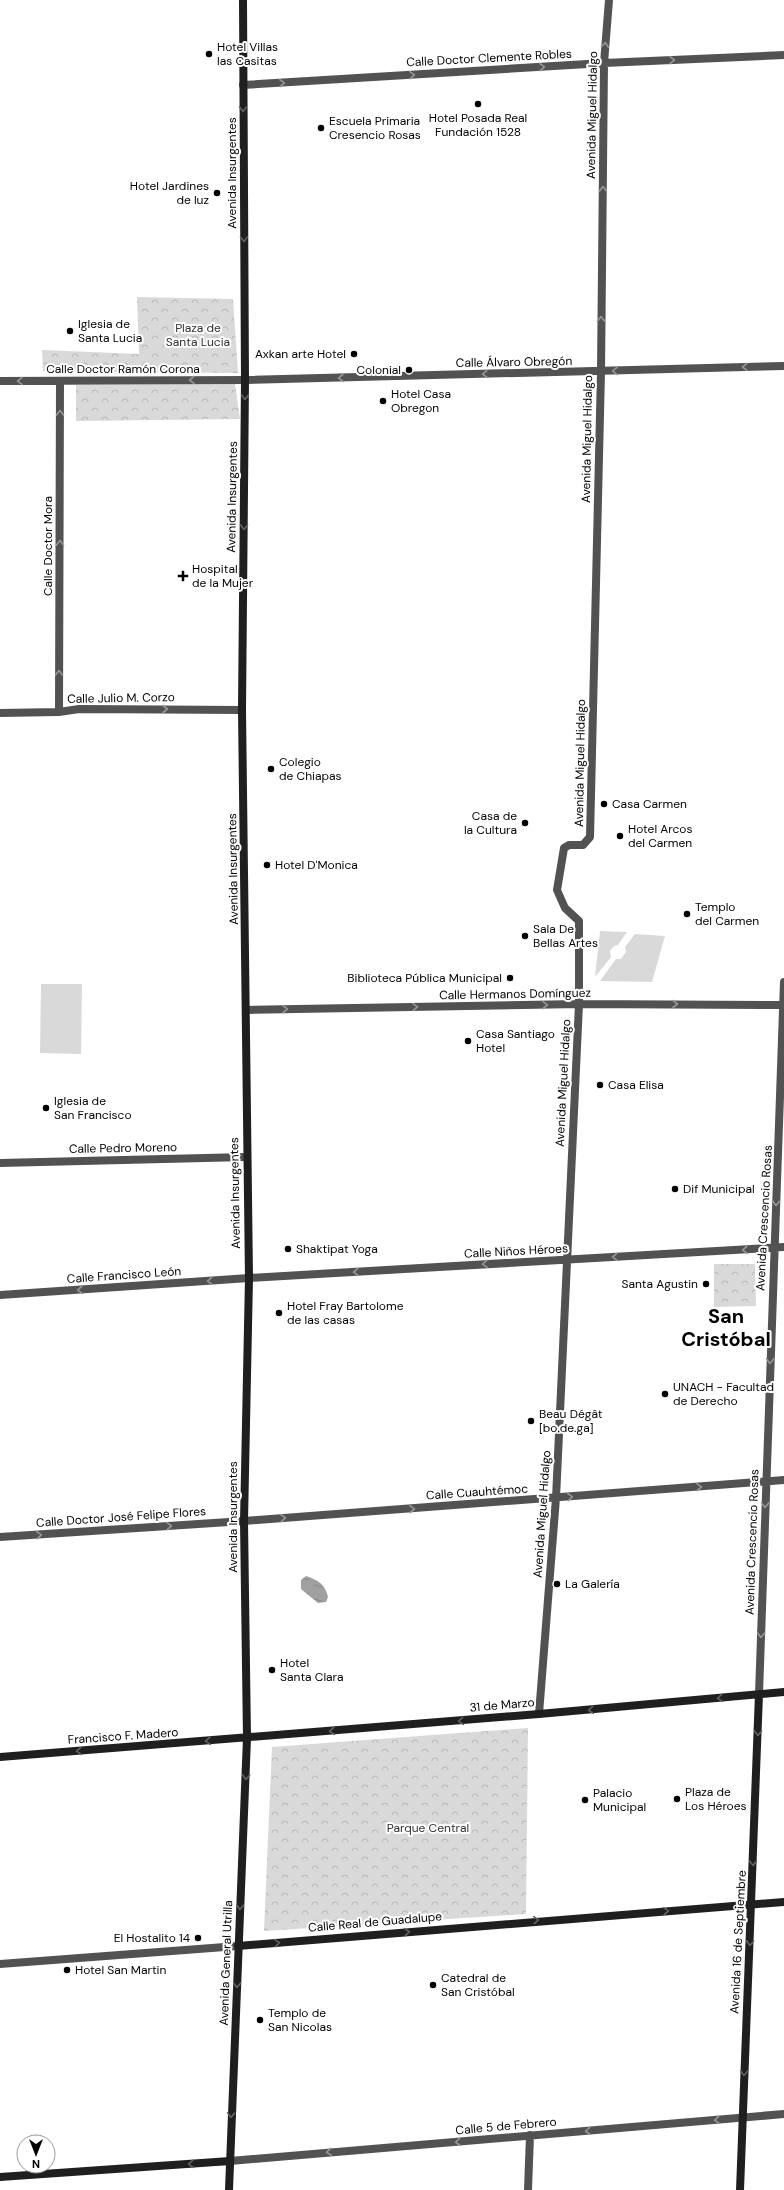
<svg xmlns="http://www.w3.org/2000/svg" width="784" height="2190" font-family="'DM Sans',sans-serif">
	<style>
		.grass { fill: #d9d9d9 }
		.forest { fill: url(#forest-crowns) }
		.water { fill: url(#water-ripples) }
		.lines { fill: none; stroke-linecap: round; stroke-linejoin: round }
		.street { stroke: #525252; stroke-width: 8 }
		.secondary { stroke: #1f1f1f; stroke-width: 8 }
		.oneway { stroke: #979797 }
		.oneway2 { stroke: #626262 }
		.poi-dot { fill: #000; stroke: #fff; stroke-width: 1.5 }
		.labels { text-anchor: middle; dominant-baseline: central; stroke-width: 4; stroke-linejoin: round; paint-order: stroke }
		.poi-label { font-size: 12px; fill: #000; stroke: #fff; text-anchor: start }
		.street-label { font-size: 12px; fill: #000; stroke: #fff }
		.park-label { font-size: 12px; fill: #303030; stroke: #fff }
		.town-label { font-size: 20px; font-weight: bold; fill: #000; stroke: #fff }
	</style>
	<defs>
		<pattern id="forest-crowns" width="20" height="18" patternUnits="userSpaceOnUse"><rect width="20" height="18" fill="#d9d9d9"/><path d="M2 6a3 3 0 1 1 6 0M12 15a3 3 0 1 1 6 0" fill="none" stroke="#b8b8b8"/></pattern>
		<pattern id="water-ripples" width="26" height="14" patternUnits="userSpaceOnUse"><rect width="26" height="14" fill="#a0a0a0"/><path d="M2 4q2-2 4 0t4 0M15 11q2-2 4 0t4 0" fill="none" stroke="#888"/></pattern>
	</defs>
	<rect width="100%" height="100%" fill="#fff"/>
	<path class="grass" d="M600,931L627,932L618,945L614,946L610,951L611,957L595,977Z
		M635,934L665,936L652,982L600,981L616,959H621L626,952L625,947Z
		M41,984H82L81,1054L40,1053Z"/>
	<path class="forest" d="M137,297L233,299L238,373L43,371L42,350L139,354Z
		M235,384L240,419L76,421V385Z
		M714,1264H755L756,1306L714,1307Z
		M528,1728L526,1914L264,1931L272,1747Z"/>
	<path class="water" d="M306,1576C318,1580 325,1584 328,1597L326,1602L318,1603L301,1589V1580Z"/>
	<g class="lines">
		<path class="street" d="M243,85L604,63L784,55
			M0,381L245,380L784,366
			M59,712L60,381
			M0,713L59,712L79,709L242,710
			M246,1010L579,1004L784,1005
			M0,1163L246,1157
			M0,1295L249,1278L784,1247
			M0,1537L244,1521L784,1480
			M759,1694L784,982
			M539,1714L556,1498L579,1004V921L565,908L557,890L564,848L569,845H583L590,837L601,372L604,63L609,0
			M0,1964L238,1946
			M230,2161L784,2114
			M528,2190L530,2135"/>
		<path class="secondary" d="M0,1757L539,1714L784,1692
			M238,1946L784,1902
			M0,2177L230,2161
			M229,2190L247,1738L244,1521L249,1278L242,710L245,380L243,0
			M740,2190L759,1694"/>
	</g>
	<defs><path id="oneway-chevron" d="M-2-3.5L2.5 0L-2 3.5" fill="none" stroke-width="1.6" stroke-linecap="round" stroke-linejoin="round"/></defs>
	<g class="oneway">
		<use href="#oneway-chevron" transform="translate(605 45) rotate(-86)"/>
		<use href="#oneway-chevron" transform="translate(672 60) rotate(-3)"/>
		<use href="#oneway-chevron" transform="translate(542 67) rotate(-3)"/>
		<use href="#oneway-chevron" transform="translate(412 75) rotate(-3)"/>
		<use href="#oneway-chevron" transform="translate(282 83) rotate(-3)"/>
		<use href="#oneway-chevron" transform="translate(603 189) rotate(-89)"/>
		<use href="#oneway-chevron" transform="translate(601 319) rotate(-89)"/>
		<use href="#oneway-chevron" transform="translate(745 367) rotate(178)"/>
		<use href="#oneway-chevron" transform="translate(615 371) rotate(178)"/>
		<use href="#oneway-chevron" transform="translate(485 374) rotate(179)"/>
		<use href="#oneway-chevron" transform="translate(341 378) rotate(179)"/>
		<use href="#oneway-chevron" transform="translate(192 380) rotate(179)"/>
		<use href="#oneway-chevron" transform="translate(20 381) rotate(179)"/>
		<use href="#oneway-chevron" transform="translate(60 413) rotate(-90)"/>
		<use href="#oneway-chevron" transform="translate(60 543) rotate(-90)"/>
		<use href="#oneway-chevron" transform="translate(59 673) rotate(-90)"/>
		<use href="#oneway-chevron" transform="translate(165 709)"/>
		<use href="#oneway-chevron" transform="translate(675 1004)"/>
		<use href="#oneway-chevron" transform="translate(545 1005) rotate(-1)"/>
		<use href="#oneway-chevron" transform="translate(415 1007) rotate(-1)"/>
		<use href="#oneway-chevron" transform="translate(285 1009) rotate(-1)"/>
		<use href="#oneway-chevron" transform="translate(776 1203) rotate(93)"/>
		<use href="#oneway-chevron" transform="translate(745 1250) rotate(177)"/>
		<use href="#oneway-chevron" transform="translate(615 1257) rotate(177)"/>
		<use href="#oneway-chevron" transform="translate(485 1264) rotate(177)"/>
		<use href="#oneway-chevron" transform="translate(356 1272) rotate(177)"/>
		<use href="#oneway-chevron" transform="translate(210 1281) rotate(176)"/>
		<use href="#oneway-chevron" transform="translate(80 1290) rotate(176)"/>
		<use href="#oneway-chevron" transform="translate(770 1361) rotate(92)"/>
		<use href="#oneway-chevron" transform="translate(699 1487) rotate(-4)"/>
		<use href="#oneway-chevron" transform="translate(570 1497) rotate(-4)"/>
		<use href="#oneway-chevron" transform="translate(765 1505) rotate(92)"/>
		<use href="#oneway-chevron" transform="translate(412 1509) rotate(-4)"/>
		<use href="#oneway-chevron" transform="translate(283 1518) rotate(-4)"/>
		<use href="#oneway-chevron" transform="translate(169 1526) rotate(-4)"/>
		<use href="#oneway-chevron" transform="translate(39 1535) rotate(-4)"/>
		<use href="#oneway-chevron" transform="translate(761 1635) rotate(92)"/>
		<use href="#oneway-chevron" transform="translate(717 2120) rotate(175)"/>
		<use href="#oneway-chevron" transform="translate(588 2131) rotate(175)"/>
		<use href="#oneway-chevron" transform="translate(458 2142) rotate(175)"/>
		<use href="#oneway-chevron" transform="translate(329 2152) rotate(175)"/>
	</g>
	<g class="oneway2">
		<use href="#oneway-chevron" transform="translate(243 109) rotate(90)"/>
		<use href="#oneway-chevron" transform="translate(244 239) rotate(90)"/>
		<use href="#oneway-chevron" transform="translate(245 397) rotate(91)"/>
		<use href="#oneway-chevron" transform="translate(244 527) rotate(91)"/>
		<use href="#oneway-chevron" transform="translate(720 1698) rotate(175)"/>
		<use href="#oneway-chevron" transform="translate(591 1710) rotate(175)"/>
		<use href="#oneway-chevron" transform="translate(461 1721) rotate(175)"/>
		<use href="#oneway-chevron" transform="translate(332 1731) rotate(175)"/>
		<use href="#oneway-chevron" transform="translate(758 1733) rotate(92)"/>
		<use href="#oneway-chevron" transform="translate(208 1741) rotate(176)"/>
		<use href="#oneway-chevron" transform="translate(79 1751) rotate(176)"/>
		<use href="#oneway-chevron" transform="translate(246 1777) rotate(93)"/>
		<use href="#oneway-chevron" transform="translate(753 1863) rotate(92)"/>
		<use href="#oneway-chevron" transform="translate(240 1907) rotate(93)"/>
		<use href="#oneway-chevron" transform="translate(666 1911) rotate(-4)"/>
		<use href="#oneway-chevron" transform="translate(536 1920) rotate(-4)"/>
		<use href="#oneway-chevron" transform="translate(407 1932) rotate(-5)"/>
		<use href="#oneway-chevron" transform="translate(277 1943) rotate(-5)"/>
		<use href="#oneway-chevron" transform="translate(750 1943) rotate(93)"/>
		<use href="#oneway-chevron" transform="translate(237 1985) rotate(92)"/>
		<use href="#oneway-chevron" transform="translate(744 2073) rotate(93)"/>
		<use href="#oneway-chevron" transform="translate(231 2115) rotate(92)"/>
		<use href="#oneway-chevron" transform="translate(191 2164) rotate(176)"/>
	</g>
	<g class="poi-dot">
		<circle cx="209" cy="54" r="4"/>
		<circle cx="478" cy="104" r="4"/>
		<circle cx="321" cy="128" r="4"/>
		<circle cx="217" cy="193" r="4"/>
		<circle cx="70" cy="331" r="4"/>
		<circle cx="354" cy="354" r="4"/>
		<circle cx="409" cy="370" r="4"/>
		<circle cx="383" cy="401" r="4"/>
		<path d="M181 570h4v4h4v4h-4v4h-4v-4h-4v-4h4z"/>
		<circle cx="271" cy="769" r="4"/>
		<circle cx="604" cy="804" r="4"/>
		<circle cx="525" cy="823" r="4"/>
		<circle cx="620" cy="836" r="4"/>
		<circle cx="267" cy="865" r="4"/>
		<circle cx="687" cy="914" r="4"/>
		<circle cx="525" cy="936" r="4"/>
		<circle cx="510" cy="978" r="4"/>
		<circle cx="468" cy="1041" r="4"/>
		<circle cx="600" cy="1085" r="4"/>
		<circle cx="46" cy="1108" r="4"/>
		<circle cx="675" cy="1189" r="4"/>
		<circle cx="288" cy="1249" r="4"/>
		<circle cx="706" cy="1284" r="4"/>
		<circle cx="279" cy="1313" r="4"/>
		<circle cx="665" cy="1394" r="4"/>
		<circle cx="531" cy="1421" r="4"/>
		<circle cx="557" cy="1584" r="4"/>
		<circle cx="272" cy="1670" r="4"/>
		<circle cx="677" cy="1799" r="4"/>
		<circle cx="585" cy="1800" r="4"/>
		<circle cx="198" cy="1938" r="4"/>
		<circle cx="67" cy="1970" r="4"/>
		<circle cx="433" cy="1985" r="4"/>
		<circle cx="260" cy="2020" r="4"/>
	</g>
	<g class="labels">
		<g class="poi-label">
			<text x="217" y="47">Hotel Villas<tspan x="217" dy="14">las Casitas</tspan></text>
			<text x="478" y="118" text-anchor="middle">Hotel Posada Real<tspan x="478" dy="14">Fundación 1528</tspan></text>
			<text x="329" y="121">Escuela Primaria<tspan x="329" dy="14">Cresencio Rosas</tspan></text>
			<text x="209" y="186" text-anchor="end">Hotel Jardines<tspan x="209" dy="14">de luz</tspan></text>
			<text x="78" y="324">Iglesia de<tspan x="78" dy="14">Santa Lucia</tspan></text>
			<text x="346" y="354" text-anchor="end">Axkan arte Hotel</text>
			<text x="401" y="370" text-anchor="end">Colonial</text>
			<text x="391" y="394">Hotel Casa<tspan x="391" dy="14">Obregon</tspan></text>
			<text x="192" y="569">Hospital<tspan x="192" dy="14">de la Mujer</tspan></text>
			<text x="279" y="762">Colegio<tspan x="279" dy="14">de Chiapas</tspan></text>
			<text x="612" y="804">Casa Carmen</text>
			<text x="517" y="816" text-anchor="end">Casa de<tspan x="517" dy="14">la Cultura</tspan></text>
			<text x="628" y="829">Hotel Arcos<tspan x="628" dy="14">del Carmen</tspan></text>
			<text x="275" y="865">Hotel D'Monica</text>
			<text x="695" y="907">Templo<tspan x="695" dy="14">del Carmen</tspan></text>
			<text x="533" y="929">Sala De<tspan x="533" dy="14">Bellas Artes</tspan></text>
			<text x="502" y="978" text-anchor="end">Biblioteca Pública Municipal</text>
			<text x="476" y="1034">Casa Santiago<tspan x="476" dy="14">Hotel</tspan></text>
			<text x="608" y="1085">Casa Elisa</text>
			<text x="54" y="1101">Iglesia de<tspan x="54" dy="14">San Francisco</tspan></text>
			<text x="683" y="1189">Dif Municipal</text>
			<text x="296" y="1249">Shaktipat Yoga</text>
			<text x="698" y="1284" text-anchor="end">Santa Agustin</text>
			<text x="287" y="1306">Hotel Fray Bartolome<tspan x="287" dy="14">de las casas</tspan></text>
			<text x="673" y="1387">UNACH - Facultad<tspan x="673" dy="14">de Derecho</tspan></text>
			<text x="539" y="1414">Beau Dégât<tspan x="539" dy="14">[bo.de.ga]</tspan></text>
			<text x="565" y="1584">La Galería</text>
			<text x="280" y="1663">Hotel<tspan x="280" dy="14">Santa Clara</tspan></text>
			<text x="685" y="1792">Plaza de<tspan x="685" dy="14">Los Héroes</tspan></text>
			<text x="593" y="1793">Palacio<tspan x="593" dy="14">Municipal</tspan></text>
			<text x="190" y="1938" text-anchor="end">El Hostalito 14</text>
			<text x="75" y="1970">Hotel San Martin</text>
			<text x="441" y="1978">Catedral de<tspan x="441" dy="14">San Cristóbal</tspan></text>
			<text x="268" y="2013">Templo de<tspan x="268" dy="14">San Nicolas</tspan></text>
		</g>
		<g class="street-label">
			<text transform="translate(489 58) rotate(-3)">Calle Doctor Clemente Robles</text>
			<text transform="translate(592 115) rotate(-89)">Avenida Miguel Hidalgo</text>
			<text transform="translate(232 173) rotate(-90)">Avenida Insurgentes</text>
			<text transform="translate(514 362) rotate(-1)">Calle Álvaro Obregón</text>
			<text x="123" y="369">Calle Doctor Ramón Corona</text>
			<text transform="translate(587 439) rotate(-89)">Avenida Miguel Hidalgo</text>
			<text transform="translate(232 497) rotate(-89)">Avenida Insurgentes</text>
			<text transform="translate(48 546) rotate(-90)">Calle Doctor Mora</text>
			<text transform="translate(121 698) rotate(-1)">Calle Julio M. Corzo</text>
			<text transform="translate(580 763) rotate(-89)">Avenida Miguel Hidalgo</text>
			<text transform="translate(233 869) rotate(-91)">Avenida Insurgentes</text>
			<text transform="translate(515 994) rotate(-1)">Calle Hermanos Domínguez</text>
			<text transform="translate(563 1083) rotate(-87)">Avenida Miguel Hidalgo</text>
			<text transform="translate(123 1148) rotate(-1)">Calle Pedro Moreno</text>
			<text transform="translate(235 1193) rotate(-91)">Avenida Insurgentes</text>
			<text transform="translate(764 1218) rotate(-87)">Avenida Crescencio Rosas</text>
			<text transform="translate(516 1251) rotate(-3)">Calle Niños Héroes</text>
			<text transform="translate(124 1275) rotate(-4)">Calle Francisco León</text>
			<text transform="translate(477 1492) rotate(-4)">Calle Cuauhtémoc</text>
			<text transform="translate(542 1514) rotate(-86)">Avenida Miguel Hidalgo</text>
			<text transform="translate(121 1517) rotate(-4)">Calle Doctor José Felipe Flores</text>
			<text transform="translate(233 1517) rotate(-90)">Avenida Insurgentes</text>
			<text transform="translate(752 1542) rotate(-88)">Avenida Crescencio Rosas</text>
			<text transform="translate(502 1705) rotate(-5)">31 de Marzo</text>
			<text transform="translate(123 1736) rotate(-4)">Francisco F. Madero</text>
			<text transform="translate(375 1922) rotate(-5)">Calle Real de Guadalupe</text>
			<text transform="translate(738 1942) rotate(-87)">Avenida 16 de Septiembre</text>
			<text transform="translate(226 1963) rotate(-88)">Avenida General Utrilla</text>
			<text transform="translate(506 2126) rotate(-5)">Calle 5 de Febrero</text>
		</g>
		<g class="park-label">
			<text x="198" y="328">Plaza de<tspan x="198" dy="14">Santa Lucia</tspan></text>
			<text x="428" y="1828">Parque Central</text>
		</g>
		<g class="town-label">
			<text x="726" y="1316">San<tspan x="726" dy="23">Cristóbal</tspan></text>
		</g>
	</g>
	<g transform="translate(36 2154) rotate(180)"><circle r="19" fill="#ffffff" stroke="#999999"/>
	<path d="M0-3L7 15L0 10L-7 15Z" fill="#000000"/>
	<text y="-6" font-size="11" font-weight="bold" text-anchor="middle" fill="#000000">N</text>
	</g>
</svg>
